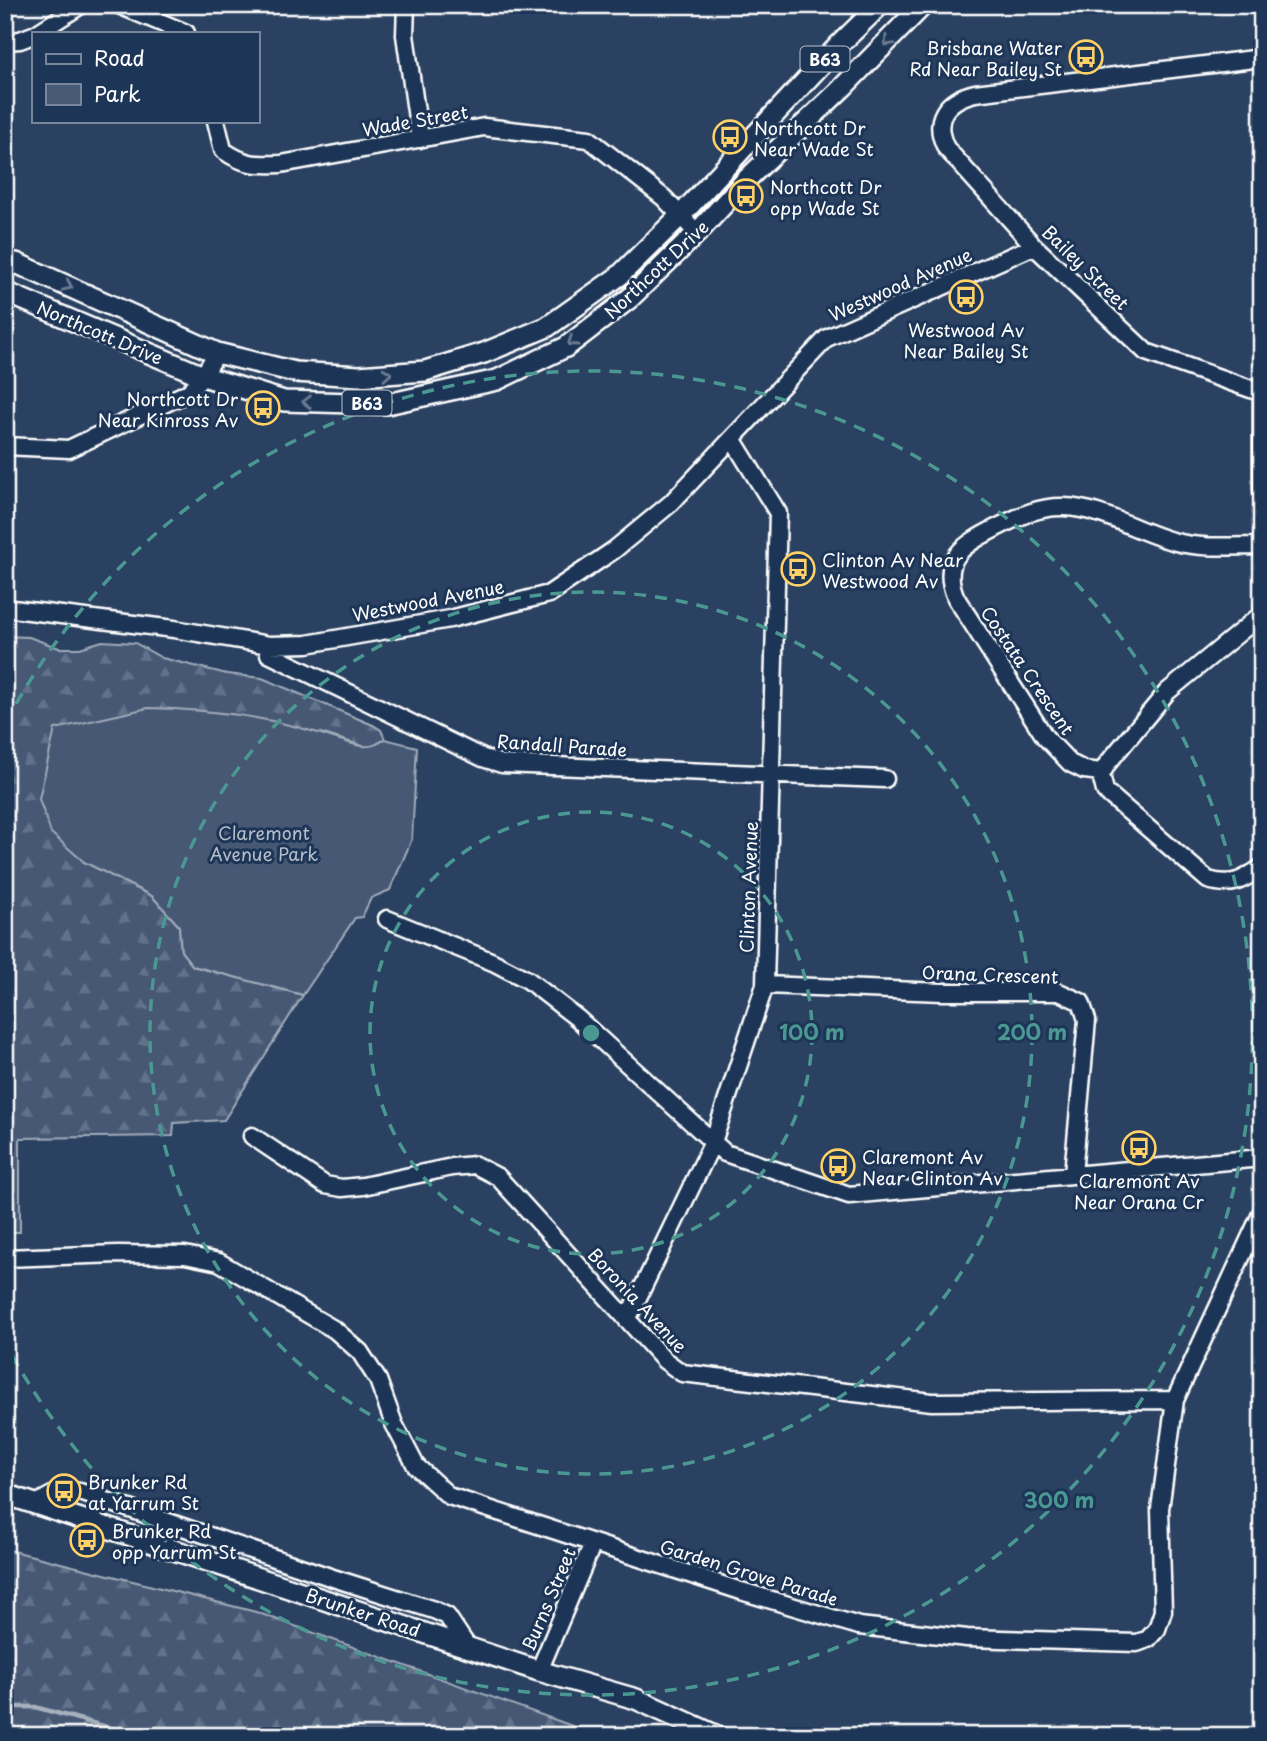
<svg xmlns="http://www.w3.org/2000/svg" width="1267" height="1741" font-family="'Playpen Sans',sans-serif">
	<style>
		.forest { fill: url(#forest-firs); stroke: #a2acba; stroke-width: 2 }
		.green { fill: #465975; stroke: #a2acba; stroke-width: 2 }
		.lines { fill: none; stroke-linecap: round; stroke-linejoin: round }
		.stream { stroke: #a7b1be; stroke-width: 4.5 }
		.minor-casing { stroke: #fff; stroke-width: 21 }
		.major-casing { stroke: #fff; stroke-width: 24 }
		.minor { stroke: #1d3557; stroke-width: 16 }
		.major { stroke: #1d3557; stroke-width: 19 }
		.oneway { stroke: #6c7c92 }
		.ring { fill: none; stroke: #4b9892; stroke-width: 3.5; stroke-dasharray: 12 9 }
		.labels { text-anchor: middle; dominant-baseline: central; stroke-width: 6; stroke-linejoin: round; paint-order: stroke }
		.shield { fill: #1d3557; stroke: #bbc2cd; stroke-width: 2 }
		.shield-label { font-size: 16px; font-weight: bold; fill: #fff }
		.poi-label { font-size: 18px; fill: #fff; stroke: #1d3557; text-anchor: start }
		.street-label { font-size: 18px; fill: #fff; stroke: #1d3557 }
		.park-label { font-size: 18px; fill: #b5bdc8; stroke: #1d3557 }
		.centre { fill: #4b9892; stroke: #1d3557; stroke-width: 3.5 }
		.ring-label { font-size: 21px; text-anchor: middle; font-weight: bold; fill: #4b9892; stroke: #1d3557; stroke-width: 6; stroke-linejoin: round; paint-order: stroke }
	</style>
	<defs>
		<pattern id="forest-firs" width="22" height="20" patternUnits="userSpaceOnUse" patternTransform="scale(1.75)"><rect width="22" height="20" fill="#465975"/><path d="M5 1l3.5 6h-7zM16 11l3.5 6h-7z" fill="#62728a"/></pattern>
	</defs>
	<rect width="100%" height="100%" fill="#2a4161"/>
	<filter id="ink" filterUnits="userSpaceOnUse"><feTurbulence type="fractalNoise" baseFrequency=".0143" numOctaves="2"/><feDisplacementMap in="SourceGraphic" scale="14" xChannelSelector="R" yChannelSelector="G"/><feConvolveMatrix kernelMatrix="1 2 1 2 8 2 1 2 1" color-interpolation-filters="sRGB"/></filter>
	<g filter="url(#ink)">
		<path class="forest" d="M5,636L29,637L59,648H80L102,641L135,643L162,658L227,674L262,678L373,725L381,730L385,739L369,748L321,733L84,862L152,896L179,926L181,951L193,966L303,995L224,1120L174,1123L173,1136L20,1138V1232H5Z
			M5,1549L256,1612L600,1736H5Z"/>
		<path class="green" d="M148,708C218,710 273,717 340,740C357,746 370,751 385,739L417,747L412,839L390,890L371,898L362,917L355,918L303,995L193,966L181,951L179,926L152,896L84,862L51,833L39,799L55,729Z"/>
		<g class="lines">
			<path class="stream" d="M8,1707H35L139,1736"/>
			<defs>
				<path id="minor" d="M119,5L186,33
					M406,5L405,35L420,139
					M37,33L81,5
					M5,41L20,40L33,35
					M1262,58L975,93C945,100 932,120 946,148L1034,246L1146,352L1262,393
					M216,121L223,150C244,165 255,165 281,164L484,127L589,139L664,198L697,233
					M1262,393V490
					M5,446L69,449L189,392L203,376L217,353
					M5,608L174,629L269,645L307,644L450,619L549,594L614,550L671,503L827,338L1034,246
					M1262,614L1167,692L1107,764L1101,775L1105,791L1208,880C1232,887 1242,881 1262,867
					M269,645V654L483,758L502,764L885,779
					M1101,772L1084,770L1070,763L1045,737L956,598C938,557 967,543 998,527C1020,516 1039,506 1064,507C1103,508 1139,533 1176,542C1203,549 1234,546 1262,546
					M387,919L493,962L528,980L577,1018L725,1153L849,1195L1262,1158
					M765,985L942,992H1059L1081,1002L1087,1020L1073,1174
					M252,1136L325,1185L342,1188L363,1186L452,1167L475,1165L498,1177L664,1360L682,1373L932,1402L1175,1400
					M5,1258L118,1254L185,1255L219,1262L335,1330L360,1352L378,1380L394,1424L416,1466L449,1496L741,1591L859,1626L967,1638L1137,1643L1148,1639L1157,1629L1163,1611L1160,1509L1175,1400L1262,1212
					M627,1320L713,1142L765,985L778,513L733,440
					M37,1504C53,1493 62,1489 80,1492L333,1578L434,1610L447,1616L467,1646
					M539,1671L593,1543"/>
				<path id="major" d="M5,261L16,263L217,353L295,372L359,376L425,371L484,353L547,327L619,276L681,215L840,44L880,5
					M5,292L203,376L284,401L387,404L497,380L566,347L630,298L697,233L749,177L842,88L923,5
					M5,1494L539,1671L636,1699L717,1736"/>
			</defs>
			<use href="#minor" class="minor-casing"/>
			<use href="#major" class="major-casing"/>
			<use href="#minor" class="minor"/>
			<use href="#major" class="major"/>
		</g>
		<defs><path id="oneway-chevron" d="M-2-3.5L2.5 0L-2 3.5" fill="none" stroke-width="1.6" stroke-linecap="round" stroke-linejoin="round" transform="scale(1.75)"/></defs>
		<g class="oneway">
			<use href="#oneway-chevron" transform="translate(888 42) rotate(134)"/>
			<use href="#oneway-chevron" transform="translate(68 286) rotate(24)"/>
			<use href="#oneway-chevron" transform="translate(572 342) rotate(145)"/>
			<use href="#oneway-chevron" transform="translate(387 374) rotate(-4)"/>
			<use href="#oneway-chevron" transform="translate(307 402) rotate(-179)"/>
		</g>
	</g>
	<g class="ring">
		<circle cx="591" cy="1033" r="221"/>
		<circle cx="591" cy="1033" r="441"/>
		<path d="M6 722A662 662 0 1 1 6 1344"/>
	</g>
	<defs>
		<symbol id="bus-ring" viewBox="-11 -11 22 22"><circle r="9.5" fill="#1d3557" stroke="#ffd166" stroke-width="1.5"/><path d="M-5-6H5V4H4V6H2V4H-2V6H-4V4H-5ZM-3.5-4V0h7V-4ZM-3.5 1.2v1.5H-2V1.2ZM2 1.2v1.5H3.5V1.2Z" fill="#ffd166"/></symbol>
	</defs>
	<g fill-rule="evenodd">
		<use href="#bus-ring" x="1067" y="38" width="38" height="38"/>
		<use href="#bus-ring" x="711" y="118" width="38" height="38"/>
		<use href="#bus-ring" x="727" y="177" width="38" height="38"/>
		<use href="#bus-ring" x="947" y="278" width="38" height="38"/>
		<use href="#bus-ring" x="244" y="389" width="38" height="38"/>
		<use href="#bus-ring" x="779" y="550" width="38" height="38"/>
		<use href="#bus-ring" x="1120" y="1129" width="38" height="38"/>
		<use href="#bus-ring" x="819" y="1147" width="38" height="38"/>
		<use href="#bus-ring" x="45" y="1472" width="38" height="38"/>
		<use href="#bus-ring" x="68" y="1521" width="38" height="38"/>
	</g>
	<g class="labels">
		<g class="shield">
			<rect x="800.5" y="46.5" width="49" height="25" rx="5"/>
			<rect x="342.5" y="390.5" width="49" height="25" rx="5"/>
		</g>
		<g class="shield-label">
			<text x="825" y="59">B63</text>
			<text x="367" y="403">B63</text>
		</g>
		<g class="poi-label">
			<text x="1062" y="47" text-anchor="end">Brisbane Water<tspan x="1062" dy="21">Rd Near Bailey St</tspan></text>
			<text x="754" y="127">Northcott Dr<tspan x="754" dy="21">Near Wade St</tspan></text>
			<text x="770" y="186">Northcott Dr<tspan x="770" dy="21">opp Wade St</tspan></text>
			<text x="966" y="329" text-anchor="middle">Westwood Av<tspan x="966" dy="21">Near Bailey St</tspan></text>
			<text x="238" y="398" text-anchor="end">Northcott Dr<tspan x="238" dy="21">Near Kinross Av</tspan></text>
			<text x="822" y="559">Clinton Av Near<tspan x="822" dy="21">Westwood Av</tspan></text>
			<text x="862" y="1156">Claremont Av<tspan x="862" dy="21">Near Clinton Av</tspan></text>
			<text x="1139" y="1180" text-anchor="middle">Claremont Av<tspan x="1139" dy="21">Near Orana Cr</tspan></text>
			<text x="88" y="1481">Brunker Rd<tspan x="88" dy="21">at Yarrum St</tspan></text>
			<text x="112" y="1530">Brunker Rd<tspan x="112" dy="21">opp Yarrum St</tspan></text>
		</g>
		<g class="street-label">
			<text transform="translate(415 120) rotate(-10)">Wade Street</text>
			<text transform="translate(1086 267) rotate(44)">Bailey Street</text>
			<text transform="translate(656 269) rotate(-43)">Northcott Drive</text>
			<text transform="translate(900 284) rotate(-24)">Westwood Avenue</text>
			<text transform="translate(100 332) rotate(23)">Northcott Drive</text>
			<text transform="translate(428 600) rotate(-11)">Westwood Avenue</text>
			<text transform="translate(1028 670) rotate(56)">Costata Crescent</text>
			<text transform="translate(562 745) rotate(4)">Randall Parade</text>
			<text transform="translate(748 887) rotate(-88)">Clinton Avenue</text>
			<text transform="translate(990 974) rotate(2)">Orana Crescent</text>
			<text transform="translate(638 1300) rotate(47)">Boronia Avenue</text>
			<text transform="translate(749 1572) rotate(17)">Garden Grove Parade</text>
			<text transform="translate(548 1599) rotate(-67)">Burns Street</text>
			<text transform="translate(363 1612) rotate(18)">Brunker Road</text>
		</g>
		<g class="park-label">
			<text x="264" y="832">Claremont<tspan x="264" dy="21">Avenue Park</tspan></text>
		</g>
	</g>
	<circle cx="591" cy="1033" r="10" class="centre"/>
	<g class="ring-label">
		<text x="812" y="1040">100 m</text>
		<text x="1032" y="1040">200 m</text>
		<text x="1059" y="1508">300 m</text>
	</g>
	<rect width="1267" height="1741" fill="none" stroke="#1d3557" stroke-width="28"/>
	<rect x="14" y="14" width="1239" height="1713" fill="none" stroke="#fff" stroke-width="2.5" filter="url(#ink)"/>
	<rect x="32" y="32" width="228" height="91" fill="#1d3557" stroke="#77869a" stroke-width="2"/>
	<rect x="46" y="54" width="35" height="10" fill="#1d3557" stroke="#77869a" stroke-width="2"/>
	<text x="94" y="66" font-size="21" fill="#ffffff">Road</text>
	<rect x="46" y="84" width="35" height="21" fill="#465975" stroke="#77869a" stroke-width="2"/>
	<text x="94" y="102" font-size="21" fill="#ffffff">Park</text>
</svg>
